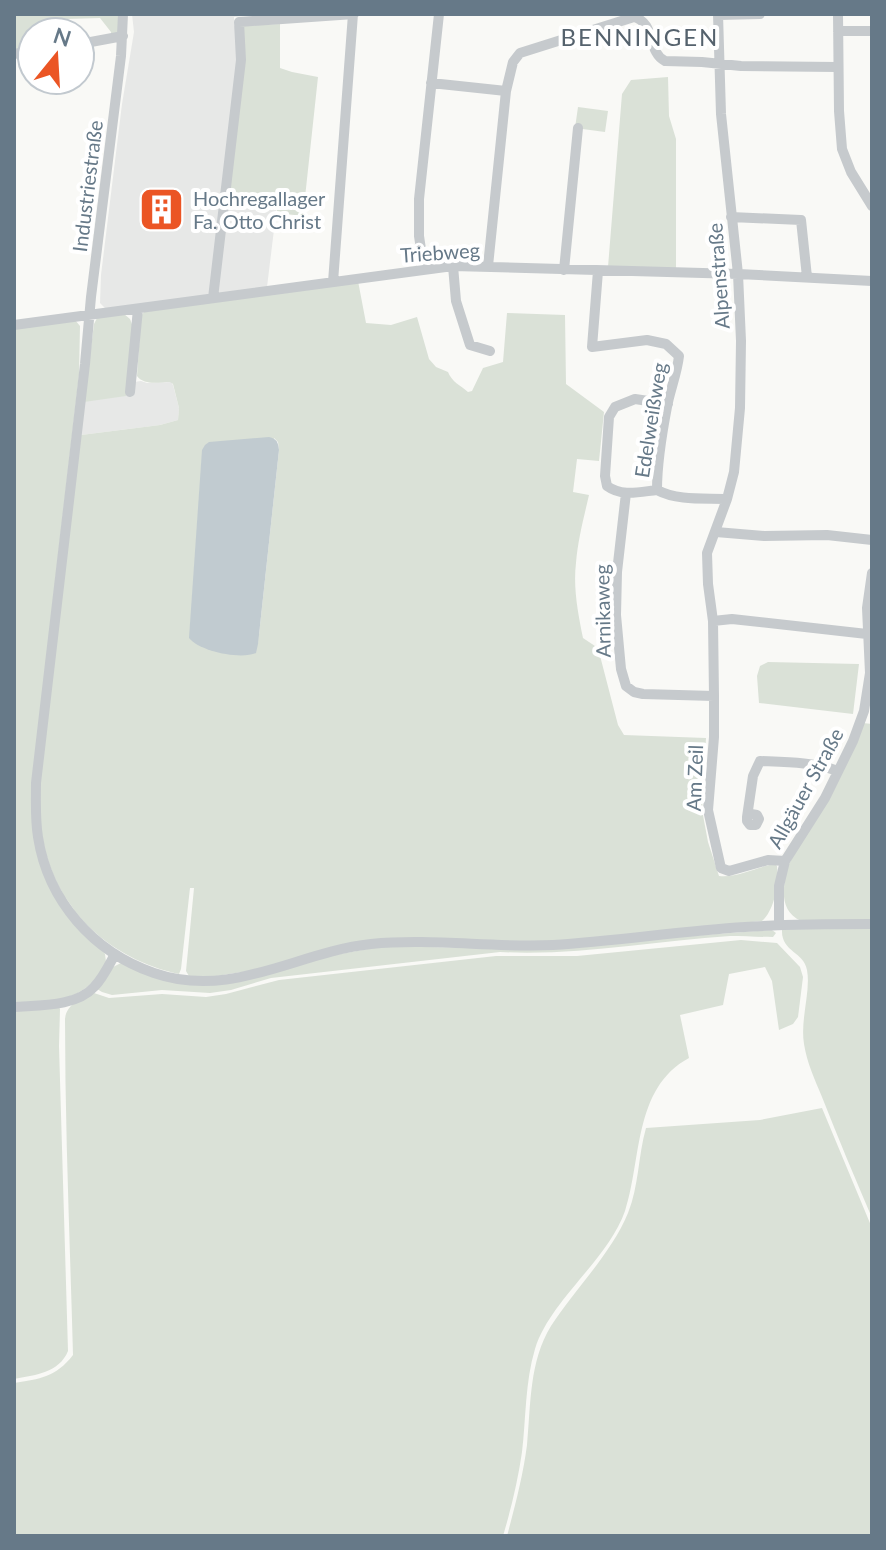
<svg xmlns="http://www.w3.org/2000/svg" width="886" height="1550" font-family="Lato,sans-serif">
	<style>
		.built { fill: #e7e8e7 }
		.green { fill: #dae1d7; fill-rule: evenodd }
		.water { fill: #c1cbd0 }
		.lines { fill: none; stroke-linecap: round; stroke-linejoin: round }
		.minor { stroke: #c6cacd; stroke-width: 10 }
		.labels { text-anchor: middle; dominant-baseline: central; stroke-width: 8; stroke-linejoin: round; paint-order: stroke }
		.street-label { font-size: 20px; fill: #667988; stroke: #fff }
		.poi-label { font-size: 20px; fill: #667988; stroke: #fff; text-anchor: start }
		.quarter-label { font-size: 24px; letter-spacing: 2px; fill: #55626d; stroke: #fff }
	</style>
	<rect width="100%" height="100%" fill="#f9f9f6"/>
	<path class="built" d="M132,14H258L234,17V26H238L239,57L221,191L278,197L267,287L106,309L100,303L101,275L122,104L134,32Z
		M141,381L147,383L171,382L173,385L179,408L178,420L160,425L81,435L83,402L127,383Z"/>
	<path class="green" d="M14,14H118V34L111,36V32L100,18L67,19L63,21L62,32H32V49L14,52Z
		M280,24V68L292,72L318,77L303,216L277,213V197L221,191L239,57L238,26Z
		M668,77L669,116L676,139V268L608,267L622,94L631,80Z
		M578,107L608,111L605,132L575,128Z
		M358,281L366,323L391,325L417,317L429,359L436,367L448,372C452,382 460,385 468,392L472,391L483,368L503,362L507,313L565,315L566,384L604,412L599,461L577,459L573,492L589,495C584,517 578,539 576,563C573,588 578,613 583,638L598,648L618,725L624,735L706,738L702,810L708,842L719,876C738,878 756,867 775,864L777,866C779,882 775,910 762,921L562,941L514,942L421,939L255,970L210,977L189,976L186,971L194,888H190L181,969L179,974C110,959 56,910 43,840C38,816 41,790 41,766L81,435L160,425L178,420L179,408L173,384L170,382C159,382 145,386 137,376L141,316L144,312ZM274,438L278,442L279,450L258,644Z
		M124,314L130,319L133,327L126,396L84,402L94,324L97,318Z
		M75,320L80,326L79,375L39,722L40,861L105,954L106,962C86,1004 54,999 14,1004V327Z
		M768,662L859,664L853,714L759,703L757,676L760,666Z
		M863,723L872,724V920L801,921C778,910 783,886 788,866Z
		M786,928H872V1218C855,1178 838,1138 822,1097C815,1080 807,1063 804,1044C800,1019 811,992 807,970C804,952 781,952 782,930Z
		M772,930L776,933L773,937C758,937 744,936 730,936C653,941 578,956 500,952L271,978L231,990L210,993L162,990L112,995L102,992L97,989L113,967L121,963L191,984L333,954L386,946L513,949Z
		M741,940L777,943L800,967L803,977L798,1017L793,1024L779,1030L772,981L765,967L729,974L723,1005L680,1015L689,1058C633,1088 642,1160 625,1211C608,1260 550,1300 535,1349C525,1382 526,1418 522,1452C518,1480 511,1509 503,1536H14V1383C40,1379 56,1377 73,1355C70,1243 65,1131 65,1019C67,1003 80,1000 94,993L109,998L162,994L206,997L226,994L279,980L496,956H577Z
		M58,1005L60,1009L59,1046L68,1351C59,1373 35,1375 14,1379V1010Z
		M822,1108L872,1228V1536H507C515,1506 523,1476 527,1445C531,1404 529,1362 551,1326C575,1289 611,1254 628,1213C639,1186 638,1156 646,1128L760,1120Z"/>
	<path class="water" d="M269,437C277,439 278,442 279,450L258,644L256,653C240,660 199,651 189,638L202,450L205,445L209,442Z"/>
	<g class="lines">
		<path class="minor" d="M123,14L121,56L91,297L85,364L36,783C36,801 35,819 38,837C48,901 93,952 154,973C232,1000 296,952 371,944C432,938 492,948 553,945C617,941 681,931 745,927C787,924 830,924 872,924
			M718,14L721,114L738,274L741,341L740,408L734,472L727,499L707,553L708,584L713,621L714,696V737L708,810L721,868L729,871L768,860L785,861
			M838,14L839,111L842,149L851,172L872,206
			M718,15L760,14
			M838,31H872
			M80,44L123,36
			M14,54L32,51
			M431,83L506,91L513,62L520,53L634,17C656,23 647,52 665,61L702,62L741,66L837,67
			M731,217L801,220L807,277
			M453,266L456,301L470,345L490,351
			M488,266L506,91
			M424,269L419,236V199L439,14
			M564,270L578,128
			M598,271L592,347L647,340L666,344L679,356C677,374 670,390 667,407C662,433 657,462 657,490C678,501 704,498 727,499
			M333,282L353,14
			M213,298L241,60L239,22L354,14
			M14,325L453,266L738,274L872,281
			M130,392L138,309
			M657,490C639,492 622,497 607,486L605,476L609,417L615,407L635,399L668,404
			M626,493L617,572L616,615L621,669L626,686L634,692L643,694L714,696
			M716,532L764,536L827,535L872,540
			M713,621L732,619L867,634
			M751,814L757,815L759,819L756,825H750L747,821V817Z
			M747,817L753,776L760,761C786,762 814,762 838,771
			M779,925V886L785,861L825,798L853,741L864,711L870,673L867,608L872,573
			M14,1007C39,1005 76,1007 94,987C103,978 109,965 115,954"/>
	</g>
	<defs>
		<symbol id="building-square" viewBox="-11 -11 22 22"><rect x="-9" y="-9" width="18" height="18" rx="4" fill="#eb5524" stroke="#fff"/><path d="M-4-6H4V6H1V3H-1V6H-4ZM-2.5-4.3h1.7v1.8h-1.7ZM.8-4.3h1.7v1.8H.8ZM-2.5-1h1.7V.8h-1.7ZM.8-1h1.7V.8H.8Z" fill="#fff"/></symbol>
	</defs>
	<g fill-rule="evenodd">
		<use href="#building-square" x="136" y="184" width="51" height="51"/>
	</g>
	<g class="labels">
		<g class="street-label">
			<text transform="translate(87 186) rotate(-83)">Industriestraße</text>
			<text transform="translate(440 252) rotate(-4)">Triebweg</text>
			<text transform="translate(718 276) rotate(-94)">Alpenstraße</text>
			<text transform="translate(650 420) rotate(-81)">Edelweißweg</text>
			<text transform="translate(602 611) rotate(-91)">Arnikaweg</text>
			<text transform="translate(694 778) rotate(-88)">Am Zeil</text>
			<text transform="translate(805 788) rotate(-61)">Allgäuer Straße</text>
		</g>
		<g class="poi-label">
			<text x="193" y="198">Hochregallager<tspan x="193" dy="23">Fa. Otto Christ</tspan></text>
		</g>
		<g class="quarter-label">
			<text x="640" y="36">BENNINGEN</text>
		</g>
	</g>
	<rect width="886" height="1550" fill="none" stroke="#667988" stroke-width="32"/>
	<g transform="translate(56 56) rotate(18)"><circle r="38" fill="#ffffff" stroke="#c2c9cf" stroke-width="2"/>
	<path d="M0-6L14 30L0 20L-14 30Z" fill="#eb5524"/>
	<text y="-12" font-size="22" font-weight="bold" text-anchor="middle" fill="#667988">N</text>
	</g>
</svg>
